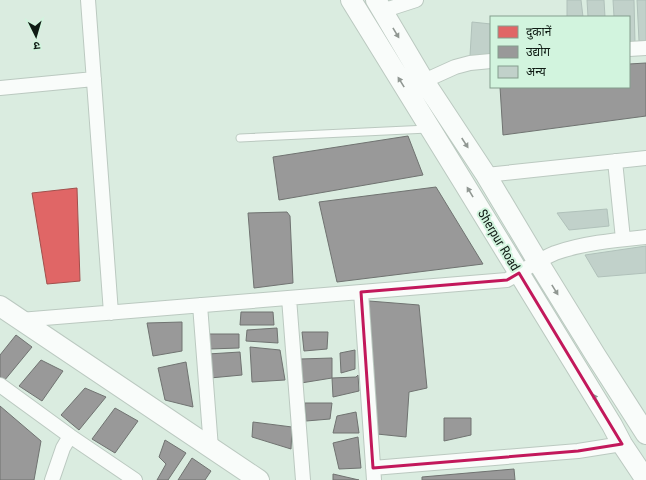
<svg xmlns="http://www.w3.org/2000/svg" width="646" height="480" font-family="'Roboto Condensed','Noto Sans Devanagari',sans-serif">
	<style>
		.shops { fill: #e06666; stroke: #a1504d }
		.industry { fill: #999; stroke: #707371 }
		.building { fill: #c1d1ca; stroke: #b0c1ba }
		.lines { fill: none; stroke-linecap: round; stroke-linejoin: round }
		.lane-casing { stroke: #bbc9c0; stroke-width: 9 }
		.street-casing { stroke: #bbc9c0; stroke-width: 16 }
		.secondary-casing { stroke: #bbc9c0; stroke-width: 22 }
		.lane { stroke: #f9fcfa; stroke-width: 7 }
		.street { stroke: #f9fcfa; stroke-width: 14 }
		.secondary { stroke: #f9fcfa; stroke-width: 20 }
		.oneway { fill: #909792 }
		.marked { fill: none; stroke: #c2185b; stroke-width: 3; stroke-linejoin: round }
		.labels { text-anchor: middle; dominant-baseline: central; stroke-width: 4; stroke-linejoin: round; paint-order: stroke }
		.street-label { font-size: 13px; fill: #0f1b14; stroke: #d2f4de }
	</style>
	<rect width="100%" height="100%" fill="#daece0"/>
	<path class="shops" d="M77,188L80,281L47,284L32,193Z"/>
	<path class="industry" d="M646,63V116L503,135L500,87H629V64Z
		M408,136L423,175L279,200L273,157Z
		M436,187L483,264L337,282L319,202Z
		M287,212L290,216L293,283L254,288L248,213Z
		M369,301L419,305L427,388L409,392L406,437L377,434Z
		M241,312H273L274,325H240Z
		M182,322V351L153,356L147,323Z
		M277,328L278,343L246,341L247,330Z
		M302,332H328L327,349L304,351Z
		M208,334H239V348L209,349Z
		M16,335L32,347L4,381L0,378V355Z
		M250,347L280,350L285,380L252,382Z
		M355,350V369L341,373L340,353Z
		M240,352L242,375L210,378L208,354Z
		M332,358V378L301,383L300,359Z
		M41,360L63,371L42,401L19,386Z
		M186,362L193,407L165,400L158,368Z
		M358,375L359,391L333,397L332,378L356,377Z
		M85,388L106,397L79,430L61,415Z
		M305,403H332L330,419L306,421Z
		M0,406L41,441L34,480H0Z
		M115,408L138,421L115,453L92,439Z
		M356,412L359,433H333L337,416Z
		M444,418H471V435L444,441Z
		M253,422L292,427L291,449L252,437Z
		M358,437L361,468L339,469L333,443Z
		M165,440L186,453L168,480H157L166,464L159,457Z
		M192,458L211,471L205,480H178Z
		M514,469L515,480H422V477Z
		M333,474L359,480H333Z"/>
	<path class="building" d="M567,0H581L583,17H567Z
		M587,0H604L605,17H588Z
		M613,0H634L635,43L629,44V17H614Z
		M637,0H646V41H639Z
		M472,22L491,24V54L470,56Z
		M607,209L609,226L569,230L557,213Z
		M646,246V273L598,277L585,255Z"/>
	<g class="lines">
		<defs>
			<path id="lane" d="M240,138L428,129"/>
			<path id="street" d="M88,0L111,313
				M382,11L416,0
				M629,49L646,48
				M424,81L455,67L470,63L491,61
				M0,88L94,79
				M615,161L623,239
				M486,175L646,158
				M361,292L374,480
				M289,298L303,480
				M200,305L211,448
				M20,320L507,280C523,271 538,260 555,253C583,243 616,240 646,237
				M0,385L70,436L135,480
				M373,468L578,451L622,444
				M52,480L63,448L70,436"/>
			<path id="secondary" d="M351,0L462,180L612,425L622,444L646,480
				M376,0L424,81L486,175L538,262L596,356L646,434
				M0,306L259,480"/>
		</defs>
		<use href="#lane" class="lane-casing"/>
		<use href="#street" class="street-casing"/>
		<use href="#secondary" class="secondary-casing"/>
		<use href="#lane" class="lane"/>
		<use href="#street" class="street"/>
		<use href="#secondary" class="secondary"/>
	</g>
	<defs><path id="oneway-solid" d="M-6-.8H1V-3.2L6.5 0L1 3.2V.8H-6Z"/></defs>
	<g class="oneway">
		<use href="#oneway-solid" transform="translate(396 33) rotate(59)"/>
		<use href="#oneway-solid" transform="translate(401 82) rotate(-122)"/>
		<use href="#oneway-solid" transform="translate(465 143) rotate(57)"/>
		<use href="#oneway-solid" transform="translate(470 192) rotate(-121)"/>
		<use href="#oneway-solid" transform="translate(555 290) rotate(58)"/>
		<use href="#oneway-solid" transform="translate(596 399) rotate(-121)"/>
	</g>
	<path class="marked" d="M519,273L622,444L578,451L373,468L361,292L507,280Z"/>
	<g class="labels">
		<g class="street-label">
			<text transform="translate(499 240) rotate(59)">Sherpur Road</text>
		</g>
	</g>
	<rect x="490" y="16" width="140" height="72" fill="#d2f4de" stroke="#849d8d"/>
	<rect x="498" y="26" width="20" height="12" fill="#e06666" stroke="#849d8d"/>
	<text x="526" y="36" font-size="12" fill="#0f1b14">दुकानें</text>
	<rect x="498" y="46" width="20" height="12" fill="#999999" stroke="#849d8d"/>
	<text x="526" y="56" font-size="12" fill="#0f1b14">उद्योग</text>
	<rect x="498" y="66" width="20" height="12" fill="#c1d1ca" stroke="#849d8d"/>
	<text x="526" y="76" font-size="12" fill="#0f1b14">अन्य</text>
	<g transform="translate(36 36) rotate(175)" stroke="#d2f4de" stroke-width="3" paint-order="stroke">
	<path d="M0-3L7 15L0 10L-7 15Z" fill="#0f1b14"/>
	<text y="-6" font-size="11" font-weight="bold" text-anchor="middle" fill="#0f1b14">उ</text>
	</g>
</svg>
